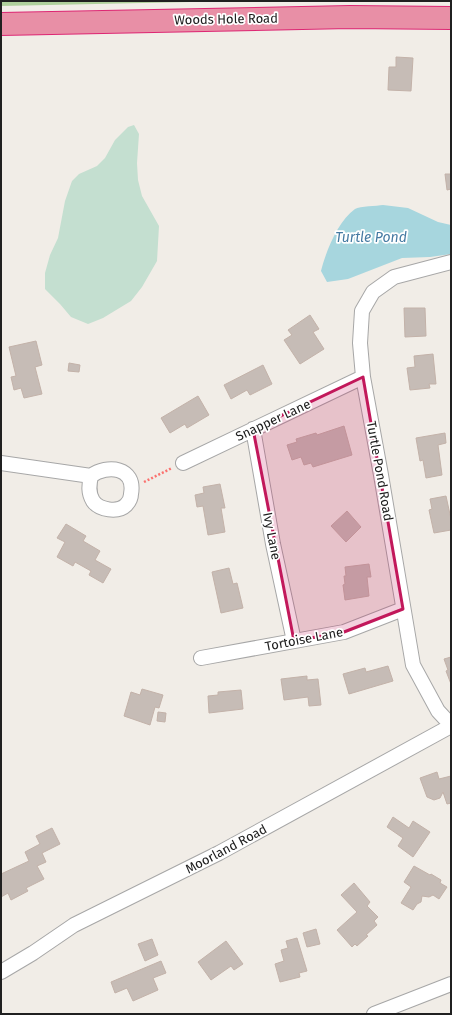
<svg xmlns="http://www.w3.org/2000/svg" width="452" height="1015" font-family="'Fira Sans',sans-serif">
	<style>
		.forest { fill: #afd09b }
		.wetland { fill: #c4dfd0 }
		.water { fill: #a7d6de }
		.building { fill: #c6bcb6; stroke: #c3b2a9 }
		.lines { fill: none; stroke-linecap: round; stroke-linejoin: round }
		.street-casing { stroke: #a7a7a7; stroke-width: 16 }
		.highway-casing { stroke: #dd2673; stroke-width: 24 }
		.path { stroke: #fb716e; stroke-width: 2.5; stroke-dasharray: 2 2; stroke-linecap: butt }
		.street { stroke: #fff; stroke-width: 14 }
		.highway { stroke: #e88fa6; stroke-width: 22 }
		.marked { fill: #c2185b; fill-opacity: 0.2; stroke: #c2185b; stroke-width: 3; stroke-linejoin: round }
		.labels { text-anchor: middle; dominant-baseline: central; stroke-width: 3.5; stroke-linejoin: round; paint-order: stroke }
		.street-label { font-size: 13px; fill: #202020; stroke: #fff }
		.water-label { font-size: 14px; font-style: italic; fill: #457aa2; stroke: #fff }
	</style>
	<rect width="100%" height="100%" fill="#f1ede7"/>
	<path class="forest" d="M1,1H237L1,6Z"/>
	<path class="wetland" d="M134,125L139,134L137,163L138,180L142,196L159,226L157,261L142,287L131,301L103,318L88,324L71,317L60,304L45,289V273L50,255L58,238L65,201L72,181L79,174L97,166L105,158L115,140L128,127Z"/>
	<path class="water" d="M383,205L408,208L438,222L451,225V254L430,257L402,258L348,279L327,282L321,271C326,251 338,221 355,209C360,206 377,206 383,205Z"/>
	<path class="building" d="M396,57L413,58L411,91L388,90L389,67H396Z
		M445,174H451V189L447,190Z
		M404,308H425L426,336L405,337Z
		M310,315L319,329L313,332L324,349L300,364L284,340L292,335L288,330Z
		M36,341L42,365L35,367L42,394L24,398L21,388L14,390L11,377L16,376L9,347Z
		M433,354L436,384H429L430,388L410,390L407,368L415,367L414,356Z
		M69,363L80,365L79,372L68,371Z
		M263,365L272,384L250,395L247,390L231,399L224,385Z
		M198,396L209,415L187,428L185,424L170,433L161,418Z
		M344,426L352,455L313,467L311,463L304,465L301,457L292,460L287,445L297,442L296,439L316,433L317,435Z
		M445,433L446,443L438,445L442,475L426,478L423,460L420,461L416,438Z
		M220,484L225,508H221L225,532L208,535L203,506L197,507L195,495L204,493L203,487Z
		M446,496L451,519V530L434,533L429,510L432,509L430,499Z
		M347,511L361,527L346,542L331,526Z
		M66,524L86,536L83,541L100,551L95,560L111,569L103,583L89,575L91,571L75,562L73,566L57,557L65,542L57,538Z
		M369,564L371,577H367L369,596L345,600L343,585L345,584L344,576H346L345,567Z
		M229,568L233,584L237,583L243,608L221,613L212,572Z
		M451,657V684L446,671L448,670L444,659Z
		M388,666L393,681L349,694L343,674L365,668L366,672Z
		M307,676V680L318,679L321,705L309,706L308,697L284,700L281,679Z
		M142,689L163,695L159,708L155,707L150,725L124,716L131,692L140,695Z
		M241,690L243,709L209,713L208,696L218,695V692Z
		M158,712L166,713L165,722L157,721Z
		M437,772L439,779L451,776V803L447,804L443,792L440,798L434,800L427,797L420,778Z
		M393,817L409,828L413,821L430,832L413,857L398,846L403,838L387,827Z
		M52,828L60,844L42,853L46,862L37,866L44,879L26,888L28,891L11,900L8,893L1,897V874L29,861L25,852L40,844L36,836Z
		M414,866L430,875L431,874L441,880L440,883L447,887L439,899L433,895L429,897L422,896L421,902L417,904L413,910L401,903L411,887L404,882Z
		M354,883L370,902L367,906L378,917L374,921L377,925L366,935L368,936L357,946L355,944L352,947L337,930L357,912L341,895Z
		M316,929L320,944L307,947L303,933Z
		M297,938L307,971L299,973L300,977L280,982L275,964L284,961L281,950L288,948L286,941Z
		M152,939L158,955L145,961L138,944Z
		M226,941L243,964L234,970L231,966L211,980L198,962Z
		M161,961L166,973L153,978L158,990L133,1001L127,988L115,993L111,982Z"/>
	<g class="lines">
		<defs>
			<path id="street" d="M451,262L394,277L373,292L362,311L360,343L363,377L381,475L413,665L438,711L451,725
				M253,429L273,544L294,641
				M1,463L91,476C107,464 136,467 131,494C131,497 129,502 126,505C118,513 99,510 93,501C88,493 89,485 91,476
				M183,463L363,377
				M201,658L344,632L403,609
				M1,972L33,953L74,925L219,853L451,726
				M374,1014L451,984"/>
			<path id="highway" d="M1,24L350,17L451,18"/>
		</defs>
		<use href="#street" class="street-casing"/>
		<use href="#highway" class="highway-casing"/>
		<path class="path" d="M144,482L172,468"/>
		<use href="#street" class="street"/>
		<use href="#highway" class="highway"/>
	</g>
	<path class="marked" d="M363,377L403,609L344,632L294,641L253,429Z"/>
	<g class="labels">
		<g class="street-label">
			<text transform="translate(226 19) rotate(-1)">Woods Hole Road</text>
			<text transform="translate(273 420) rotate(-25)">Snapper Lane</text>
			<text transform="translate(380 471) rotate(80)">Turtle Pond Road</text>
			<text transform="translate(272 536) rotate(79)">Ivy Lane</text>
			<text transform="translate(304 639) rotate(-11)">Tortoise Lane</text>
			<text transform="translate(226 849) rotate(-28)">Moorland Road</text>
		</g>
		<g class="water-label">
			<text x="371" y="237">Turtle Pond</text>
		</g>
	</g>
	<rect width="452" height="1015" fill="none" stroke="#202020" stroke-width="4"/>
</svg>
